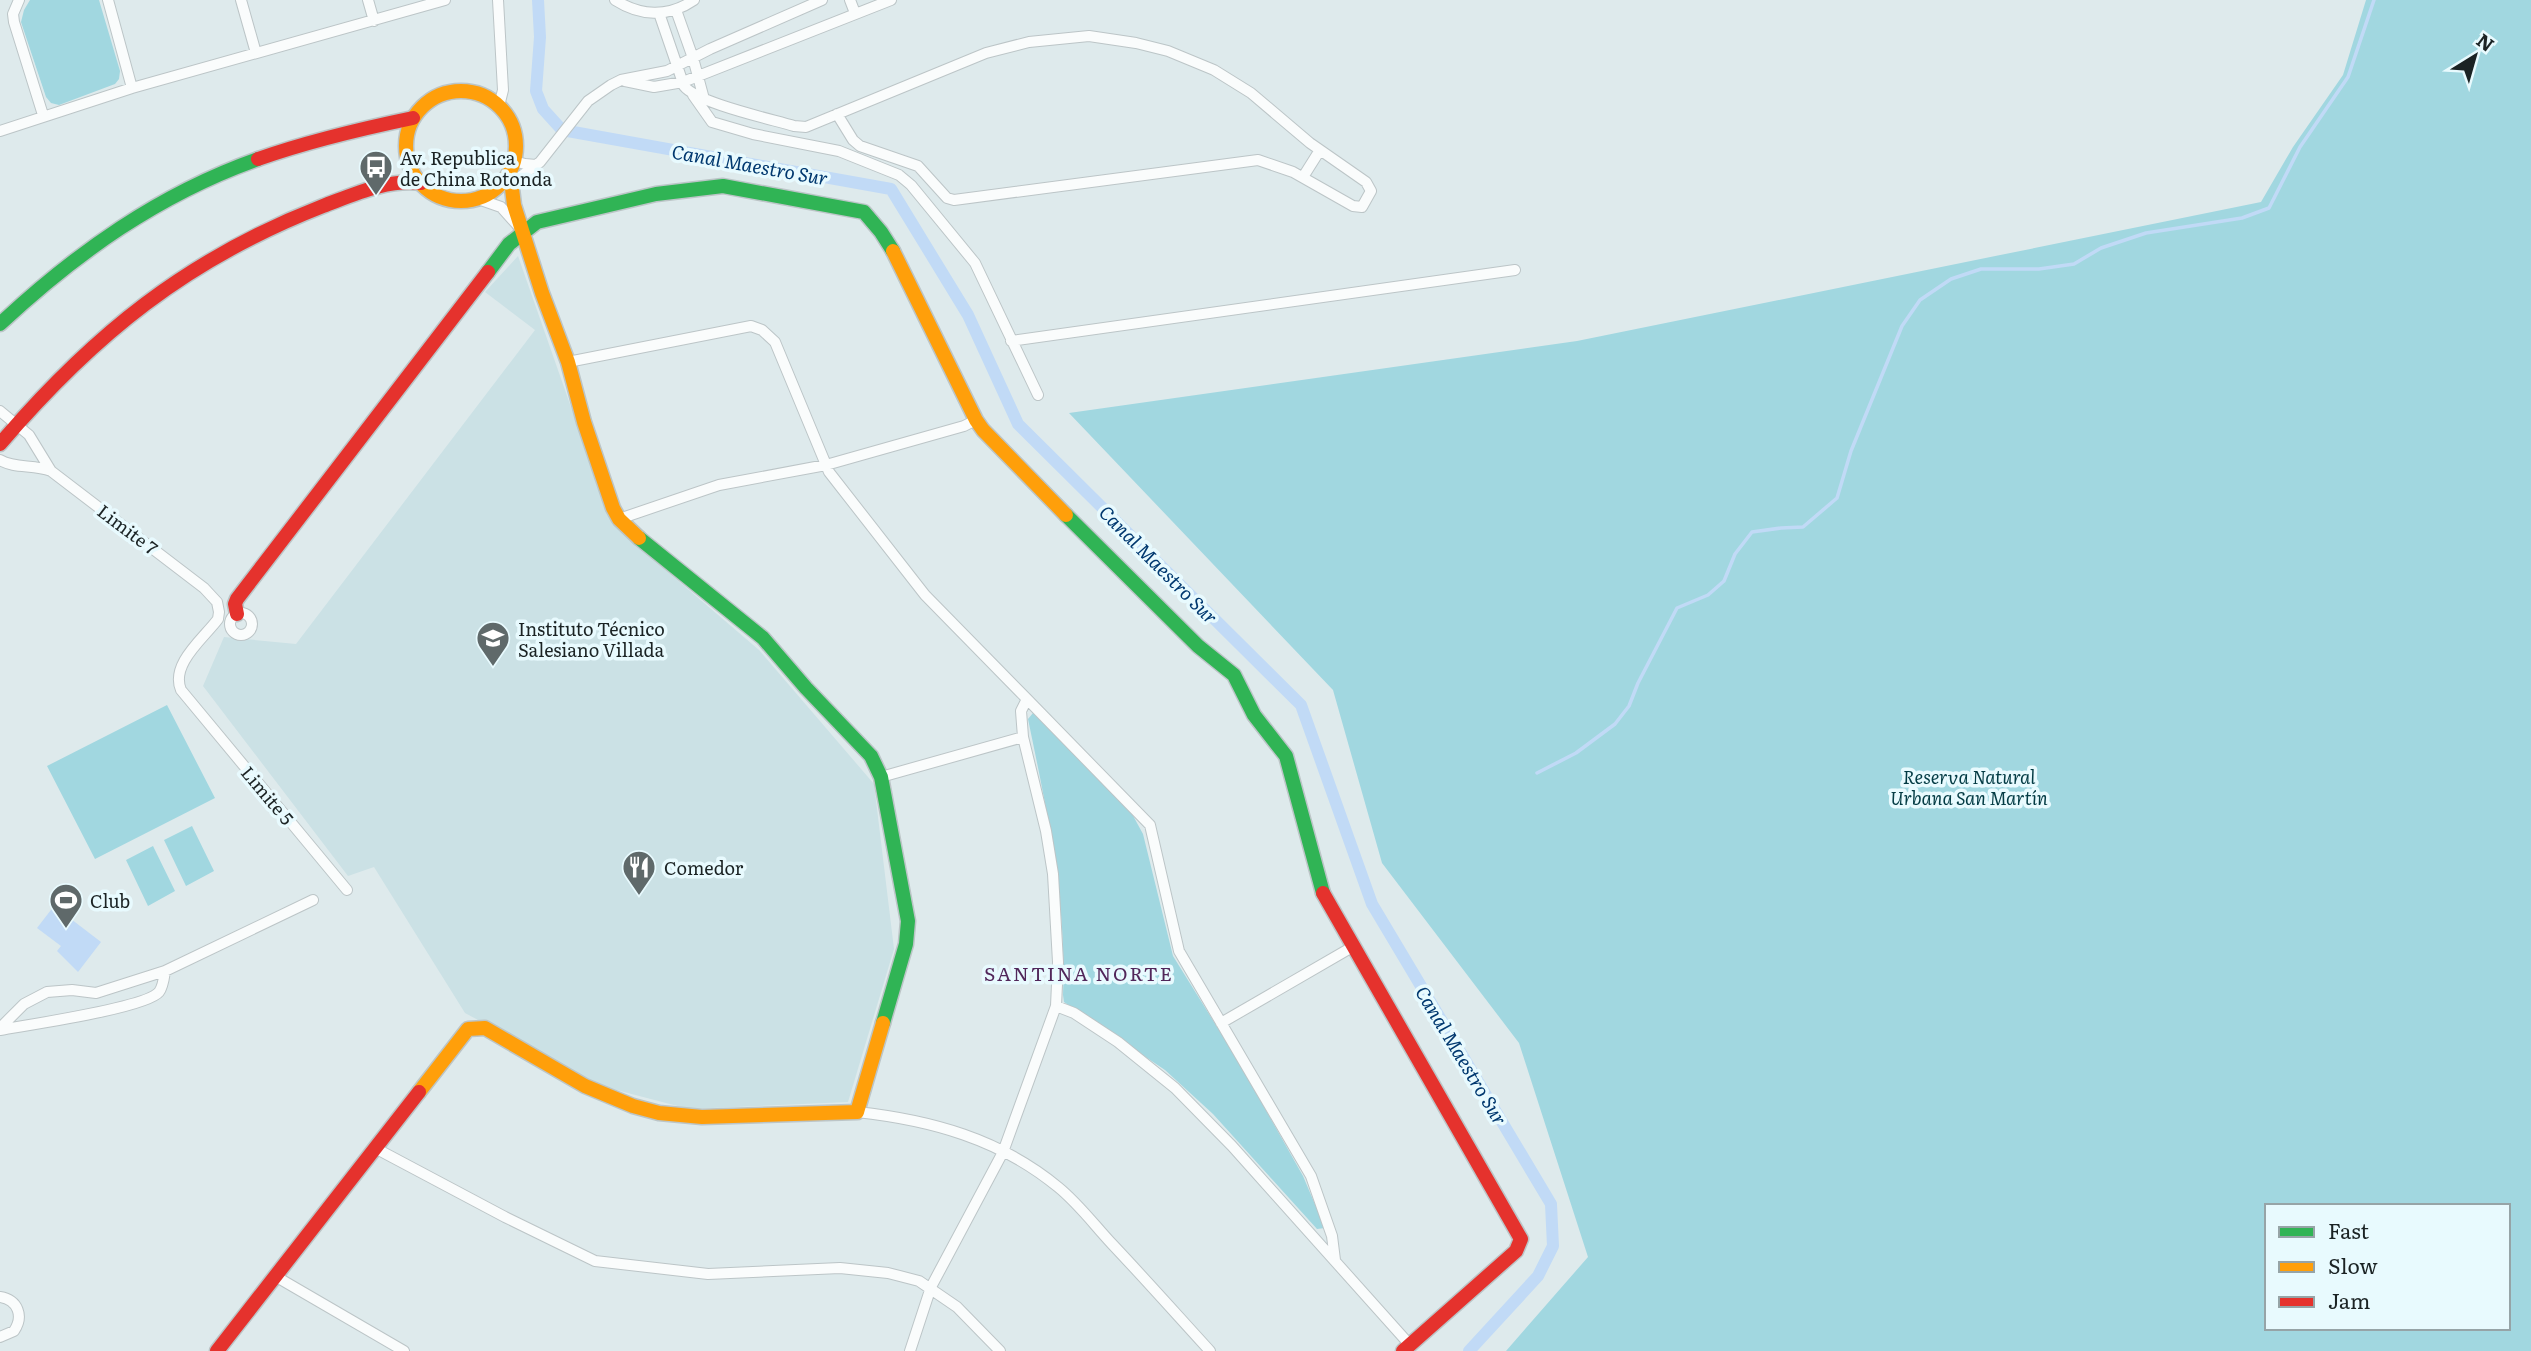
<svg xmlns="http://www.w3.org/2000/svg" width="2531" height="1351" font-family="Literata,serif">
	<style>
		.built { fill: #cbe1e5 }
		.green { fill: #a1d7e0; fill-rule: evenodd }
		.water { fill: #c1daf6 }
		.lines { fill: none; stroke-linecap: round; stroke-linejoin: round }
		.stream { stroke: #c1daf6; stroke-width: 3.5 }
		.canal { stroke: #c1daf6; stroke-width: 12 }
		.street-casing { stroke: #bcc5c7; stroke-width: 12 }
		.fast-casing { stroke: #bcc5c7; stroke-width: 17 }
		.slow-casing { stroke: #bcc5c7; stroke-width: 17 }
		.jam-casing { stroke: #bcc5c7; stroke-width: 17 }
		.street { stroke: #fafcfc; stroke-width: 10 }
		.fast { stroke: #30b455; stroke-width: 14 }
		.slow { stroke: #ff9f0a; stroke-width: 14 }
		.jam { stroke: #e5322d; stroke-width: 14 }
		.labels { text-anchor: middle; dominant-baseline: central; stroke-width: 7; stroke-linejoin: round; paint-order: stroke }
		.poi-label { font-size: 18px; fill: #1b2324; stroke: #e8fafe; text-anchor: start }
		.street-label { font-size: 18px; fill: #1b2324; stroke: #e8fafe }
		.park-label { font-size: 18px; font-style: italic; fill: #033b44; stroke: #e8fafe }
		.water-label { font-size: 19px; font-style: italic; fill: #01386f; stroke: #e8fafe }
		.neighbourhood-label { font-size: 19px; letter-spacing: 2px; fill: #51265a; stroke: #e8fafe }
	</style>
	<rect width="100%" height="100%" fill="#deeaec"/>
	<path class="built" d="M518,256L612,524L759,650L874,784L894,949L848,1102L689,1109L601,1086L465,1013L374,867L348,876L203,686L224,637L296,644L535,330L485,292Z"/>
	<path class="green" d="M30,0H99L120,71L119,79L115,84L59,105L51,103L46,97L21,22L24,10Z
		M2366,0H2531V1351H1506L1588,1257L1519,1043L1382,863L1333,690L1069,413L1577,341L2261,202L2293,147L2343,75ZM2267,1206H2508V1328H2267Z
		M167,705L215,798L95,859L47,766Z
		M1033,713L1131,812L1143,834L1173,956L1237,1059L1303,1176L1325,1228L1317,1229L1213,1114L1165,1070L1064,1002L1063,995C1067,901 1047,811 1028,719Z
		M192,826L214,871L186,886L164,840Z
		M153,846L175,891L148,906L126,860Z"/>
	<path class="water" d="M54,906L101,942L78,972L57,951L61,946L37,928Z"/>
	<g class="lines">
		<path class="stream" d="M1537,773L1576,753L1615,724L1629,706L1638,683L1677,608L1708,595L1724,581L1735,554L1752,532L1781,528L1803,527L1837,498L1851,451L1902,326L1920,300L1951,279L1981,269H2039L2074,264L2101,248L2146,233L2242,218L2269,208L2300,147L2348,77L2374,0"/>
		<path class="canal" d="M538,0L540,37L536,91L543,109L562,130L891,189L968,315L1018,424L1301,705L1372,904L1551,1204L1553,1246L1538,1276L1469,1351"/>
		<defs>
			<path id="street" d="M19,0L13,14L14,22L43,115
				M108,0L132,88
				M241,0L256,53
				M368,0L374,21
				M498,0L503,90L499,106
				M615,0C640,16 668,18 694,0
				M850,0L855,13
				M676,10L693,58L704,99
				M659,13L684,86C697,103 771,119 794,126L806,127L986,53L1029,42L1089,36L1136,43L1168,51L1214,70L1251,93L1310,143L1366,182L1371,191L1362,207L1353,206L1293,172L1258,160L954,200L947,198L918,166L860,146L853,140L837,114
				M625,81L654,87L683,82L891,0
				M693,95L712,122L753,134L839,151L899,175L911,185L975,263L1038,395
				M0,131L132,88L445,0
				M514,161L525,164L536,165
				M1303,177L1320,150
				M499,186L520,177L540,162L588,101L611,85L621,80L667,71L710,49L822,0
				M478,199L501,207L520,228
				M1011,341L1515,270
				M568,362L751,326L762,330L775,342L829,472L925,595L1027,699L1021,711L1023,737L881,777
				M0,411L29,435L51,471
				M0,460C15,469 34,464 51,471L204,588L217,602L219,612L218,619C204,638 170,664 181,690L347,890
				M619,519L719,485L826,465L964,426L976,420
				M230 624a11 11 0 1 1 22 0a11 11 0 1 1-22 0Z
				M1027,699L1150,825L1179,951L1311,1176L1332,1236L1335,1260
				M1056,1006L1074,1013L1118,1042L1175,1088L1232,1146L1410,1345
				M1221,1023L1354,946
				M0,1028L24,1004L47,992L72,990L96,993L165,971L313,900
				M0,1030C26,1025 146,1008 159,992C163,987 164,978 165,971
				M857,1112C931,1120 1000,1139 1058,1187C1079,1204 1095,1226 1113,1245C1146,1280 1178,1316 1210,1351
				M375,1148L505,1217L595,1261L708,1274L840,1268L888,1273L919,1281L957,1307L1000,1351
				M275,1276L404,1351
				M0,1297C18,1300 24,1316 14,1331L0,1337
				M910,1351L931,1287L1003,1152L1056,1006L1058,962L1053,874L1046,831L1023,737"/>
			<path id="fast" d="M488,272L509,244L537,222L656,194L723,186L864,212L881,232L893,251
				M0,324C76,253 159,194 258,159
				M1066,515L1198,646L1234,675L1254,715L1286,756L1323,893
				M639,538L763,638L806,688L871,756L881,777L908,921L906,944L883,1023"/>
			<path id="slow" d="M406 146a55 55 0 1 1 110 0a55 55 0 1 1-110 0Z
				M510,172L514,205L542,293L568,362L584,422L613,508L619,519L639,538
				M893,251L976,420L983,430L1066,515
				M419,1092L468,1029L485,1028L585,1086L633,1106L659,1113L702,1117L857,1112L883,1023"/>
			<path id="jam" d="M258,159C309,141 360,129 413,118
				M0,444C94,334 187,259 323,206C355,194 387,179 421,183
				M237,614L235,604L237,599L488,272
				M1323,893L1521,1239L1516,1251L1403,1351
				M217,1351L419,1092"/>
		</defs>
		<use href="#street" class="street-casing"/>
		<use href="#fast" class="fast-casing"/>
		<use href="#slow" class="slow-casing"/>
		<use href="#jam" class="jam-casing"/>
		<use href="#street" class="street"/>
		<use href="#fast" class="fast"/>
		<use href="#slow" class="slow"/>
		<use href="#jam" class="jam"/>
	</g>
	<defs>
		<symbol id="bus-pin" viewBox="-11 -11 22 30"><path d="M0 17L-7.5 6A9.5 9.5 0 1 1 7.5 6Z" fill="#5f696a" stroke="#e8fafe"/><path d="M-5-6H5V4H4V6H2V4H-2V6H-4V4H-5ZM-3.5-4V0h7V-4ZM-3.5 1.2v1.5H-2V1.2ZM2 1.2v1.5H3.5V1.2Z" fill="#fff"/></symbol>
		<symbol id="school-pin" viewBox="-11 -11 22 30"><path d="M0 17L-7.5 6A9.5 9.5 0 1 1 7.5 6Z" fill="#5f696a" stroke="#e8fafe"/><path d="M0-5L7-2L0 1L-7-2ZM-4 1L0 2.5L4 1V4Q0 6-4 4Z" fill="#fff"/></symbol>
		<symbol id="restaurant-pin" viewBox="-11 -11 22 30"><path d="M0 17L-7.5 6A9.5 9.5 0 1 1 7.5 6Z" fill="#5f696a" stroke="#e8fafe"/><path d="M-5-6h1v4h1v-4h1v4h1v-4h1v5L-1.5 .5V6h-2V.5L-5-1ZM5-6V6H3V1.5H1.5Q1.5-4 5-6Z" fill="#fff"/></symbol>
		<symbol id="stadium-pin" viewBox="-11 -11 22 30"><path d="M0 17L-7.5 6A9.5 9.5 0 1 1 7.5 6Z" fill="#5f696a" stroke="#e8fafe"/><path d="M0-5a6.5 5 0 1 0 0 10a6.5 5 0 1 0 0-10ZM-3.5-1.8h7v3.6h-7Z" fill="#fff"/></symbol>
	</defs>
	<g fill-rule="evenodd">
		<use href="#bus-pin" x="357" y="148" width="38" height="52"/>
		<use href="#school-pin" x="474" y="619" width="38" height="52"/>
		<use href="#restaurant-pin" x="620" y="848" width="38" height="52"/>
		<use href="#stadium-pin" x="47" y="881" width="38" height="52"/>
	</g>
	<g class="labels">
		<g class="poi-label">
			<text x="400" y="157">Av. Republica<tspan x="400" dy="21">de China Rotonda</tspan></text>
			<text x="518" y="628">Instituto Técnico<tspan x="518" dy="21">Salesiano Villada</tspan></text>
			<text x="664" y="867">Comedor</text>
			<text x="90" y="900">Club</text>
		</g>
		<g class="street-label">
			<text transform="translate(128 529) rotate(37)">Limite 7</text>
			<text transform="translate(268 795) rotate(50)">Limite 5</text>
		</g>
		<g class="park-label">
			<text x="1969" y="776">Reserva Natural<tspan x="1969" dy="21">Urbana San Martín</tspan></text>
		</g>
		<g class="water-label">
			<text transform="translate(750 164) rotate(10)">Canal Maestro Sur</text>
			<text transform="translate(1159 564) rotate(45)">Canal Maestro Sur</text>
			<text transform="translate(1462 1055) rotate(59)">Canal Maestro Sur</text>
		</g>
		<g class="neighbourhood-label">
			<text x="1079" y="973">SANTINA NORTE</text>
		</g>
	</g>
	<rect x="2265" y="1204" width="245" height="126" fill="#e8fafe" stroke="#96a4a7" stroke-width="2"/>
	<rect x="2279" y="1227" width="35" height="10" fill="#30b455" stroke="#96a4a7" stroke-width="2"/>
	<text x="2328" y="1239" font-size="21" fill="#1b2324">Fast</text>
	<rect x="2279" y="1262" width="35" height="10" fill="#ff9f0a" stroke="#96a4a7" stroke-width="2"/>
	<text x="2328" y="1274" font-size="21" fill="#1b2324">Slow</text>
	<rect x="2279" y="1297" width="35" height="10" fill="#e5322d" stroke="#96a4a7" stroke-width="2"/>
	<text x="2328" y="1309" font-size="21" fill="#1b2324">Jam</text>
	<g transform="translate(2475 56) rotate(37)" stroke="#e8fafe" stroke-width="5" paint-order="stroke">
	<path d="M0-5L12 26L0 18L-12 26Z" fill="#1b2324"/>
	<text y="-10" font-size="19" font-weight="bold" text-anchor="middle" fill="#1b2324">N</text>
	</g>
</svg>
